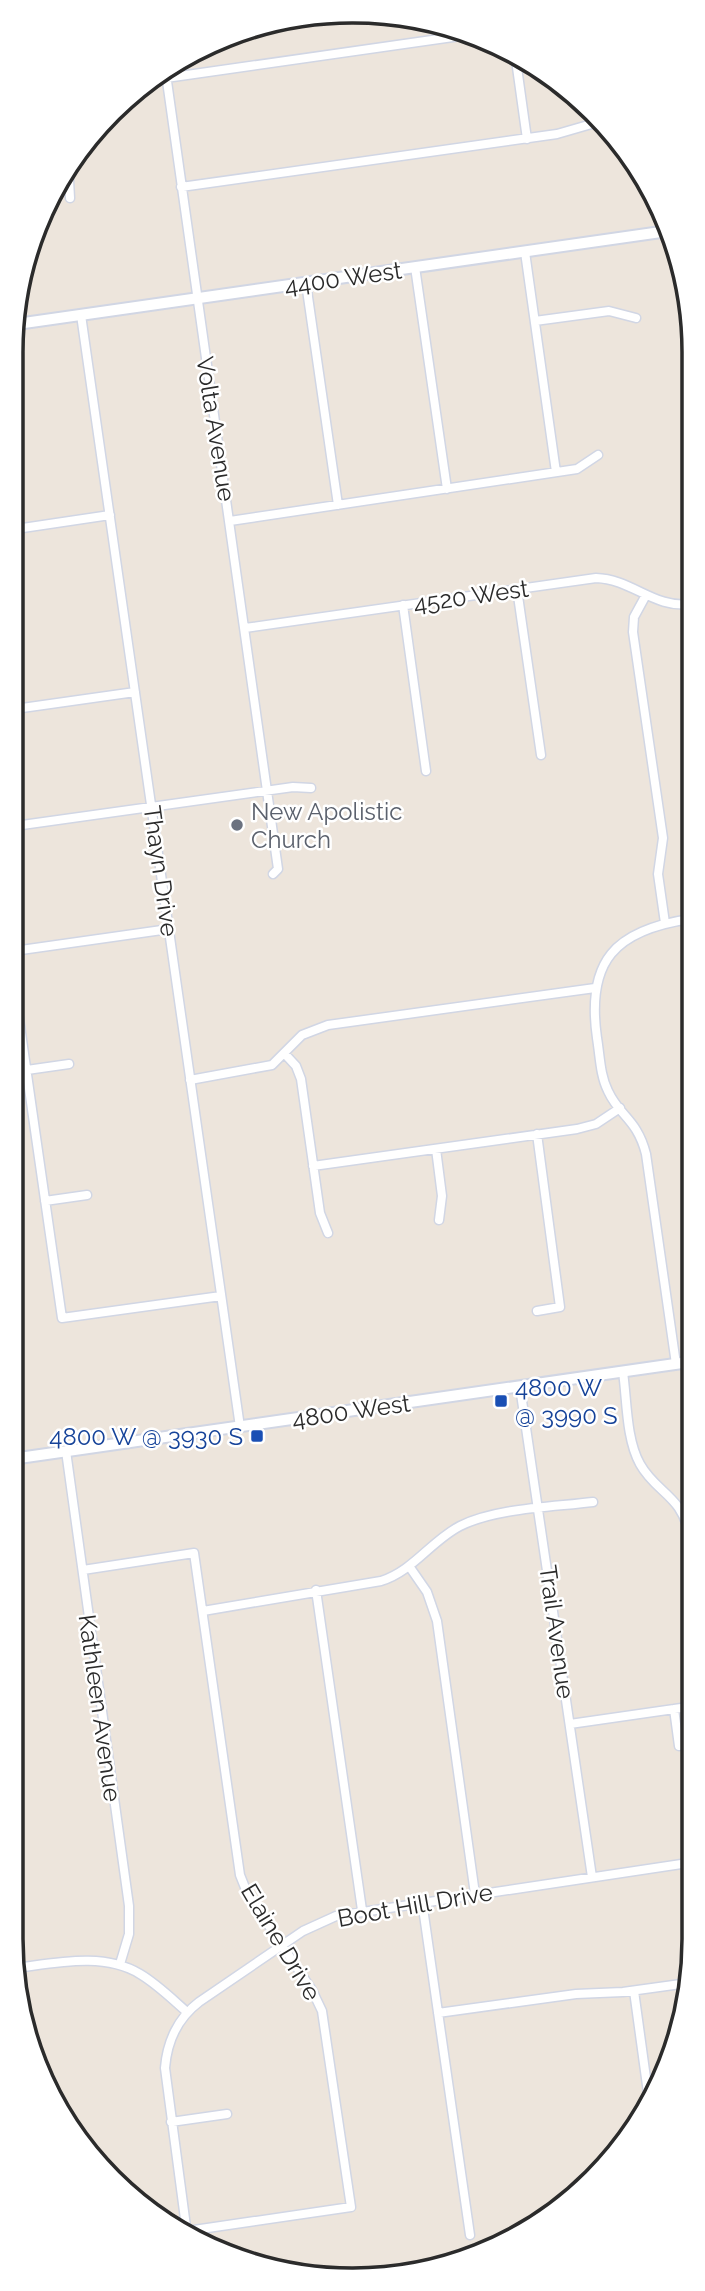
<svg xmlns="http://www.w3.org/2000/svg" width="705" height="2291" font-family="Raleway,sans-serif">
	<style>
		.lines { fill: none; stroke-linecap: round; stroke-linejoin: round }
		.street-casing { stroke: #d1d6e4; stroke-width: 11 }
		.secondary-casing { stroke: #d1d6e4; stroke-width: 14 }
		.street { stroke: #fff; stroke-width: 8 }
		.secondary { stroke: #fff; stroke-width: 10 }
		.worship-dot { fill: #6b7280; stroke: #fff; stroke-width: 2.5 }
		.transit-dot { fill: #1a4fb4; stroke: #fff; stroke-width: 2.5 }
		.labels { text-anchor: middle; dominant-baseline: central; stroke-width: 5; stroke-linejoin: round; paint-order: stroke }
		.street-label { font-size: 24px; fill: #2b2b2b; stroke: #fff }
		.worship-label { font-size: 24px; fill: #5b616d; stroke: #fff; text-anchor: start }
		.transit-label { font-size: 24px; fill: #164399; stroke: #fff; text-anchor: start }
		.rim { fill: none; stroke: #2b2b2b; stroke-width: 3.5 }
	</style>
	<rect width="100%" height="100%" fill="#ede5dc"/>
	<g class="lines">
		<defs>
			<path id="street" d="M515,53L527,139
				M165,67L278,869L273,874
				M166,78L467,35
				M68,162L70,198
				M181,187L557,134L602,121
				M525,252L556,472
				M415,267L447,489
				M306,283L338,505
				M81,315L240,1427
				M535,321L609,311L636,318
				M230,521L577,469L598,455
				M16,529L110,515
				M517,589L541,755
				M646,595L634,617L633,632L663,838L658,874L665,923
				M403,605L426,771
				M245,628L596,578C632,579 654,609 691,604
				M15,709L135,692
				M15,826L293,787L311,788
				M14,951L169,929
				M14,984L62,1318L221,1296
				M284,1053L296,1066L301,1079L320,1213L328,1233
				M27,1070L69,1064
				M190,1080L272,1065L302,1035L328,1025L595,988
				M436,1149L442,1196L439,1220
				M313,1166L577,1129L596,1124L620,1108
				M45,1201L87,1195
				M537,1311L560,1307L537,1134
				M676,1364L646,1154C637,1119 620,1117 608,1091C600,1075 600,1056 597,1038C586,961 615,930 690,919
				M623,1372C627,1400 626,1439 640,1464C656,1493 683,1496 689,1535
				M520,1387L592,1877
				M66,1451L129,1906V1934L120,1964
				M409,1566L427,1592L437,1621L475,1894
				M83,1570L194,1553L240,1875L248,1895L312,1990L322,2011L351,2207L187,2231
				M316,1590L362,1910
				M203,1611L381,1581C413,1571 431,1541 460,1526C496,1508 553,1507 593,1502
				M674,1709L679,1746
				M570,1724L688,1707
				M422,1901L470,2235
				M16,1968C56,1963 104,1952 140,1974C157,1984 172,1999 187,2012
				M634,1991L649,2100
				M438,2013L576,1994L623,1992L688,1983
				M48,2087L51,2083
				M171,2122L227,2114
				M187,2234L165,2068C167,2042 178,2018 199,2002L303,1931L336,1916L688,1863"/>
			<path id="secondary" d="M17,324L668,231
				M12,1459L689,1362"/>
		</defs>
		<use href="#street" class="street-casing"/>
		<use href="#secondary" class="secondary-casing"/>
		<use href="#street" class="street"/>
		<use href="#secondary" class="secondary"/>
	</g>
	<circle class="worship-dot" cx="237" cy="825" r="7"/>
	<g class="transit-dot">
		<rect x="494" y="1394" width="14" height="14" rx="3.5"/>
		<rect x="250" y="1429" width="14" height="14" rx="3.5"/>
	</g>
	<g class="labels">
		<g class="street-label">
			<text transform="translate(343 278) rotate(-8)">4400 West</text>
			<text transform="translate(216 429) rotate(81)">Volta Avenue</text>
			<text transform="translate(471 596) rotate(-8)">4520 West</text>
			<text transform="translate(161 871) rotate(82)">Thayn Drive</text>
			<text transform="translate(351 1411) rotate(-8)">4800 West</text>
			<text transform="translate(557 1632) rotate(82)">Trail Avenue</text>
			<text transform="translate(100 1708) rotate(82)">Kathleen Avenue</text>
			<text transform="translate(415 1905) rotate(-10)">Boot Hill Drive</text>
			<text transform="translate(281 1942) rotate(59)">Elaine Drive</text>
		</g>
		<g class="worship-label">
			<text x="251" y="811">New Apolistic<tspan x="251" dy="28">Church</tspan></text>
		</g>
		<g class="transit-label">
			<text x="515" y="1387">4800 W<tspan x="515" dy="28">@ 3990 S</tspan></text>
			<text x="243" y="1436" text-anchor="end">4800 W @ 3930 S</text>
		</g>
	</g>
	<path d="M0 0H705V2291H0ZM352 23H353A329 329 0 0 1 682 352V1939A329 329 0 0 1 353 2268H352A329 329 0 0 1 23 1939V352A329 329 0 0 1 352 23Z" fill="#fff" fill-rule="evenodd"/>
	<path class="rim" d="M352 23H353A329 329 0 0 1 682 352V1939A329 329 0 0 1 353 2268H352A329 329 0 0 1 23 1939V352A329 329 0 0 1 352 23Z"/>
</svg>
